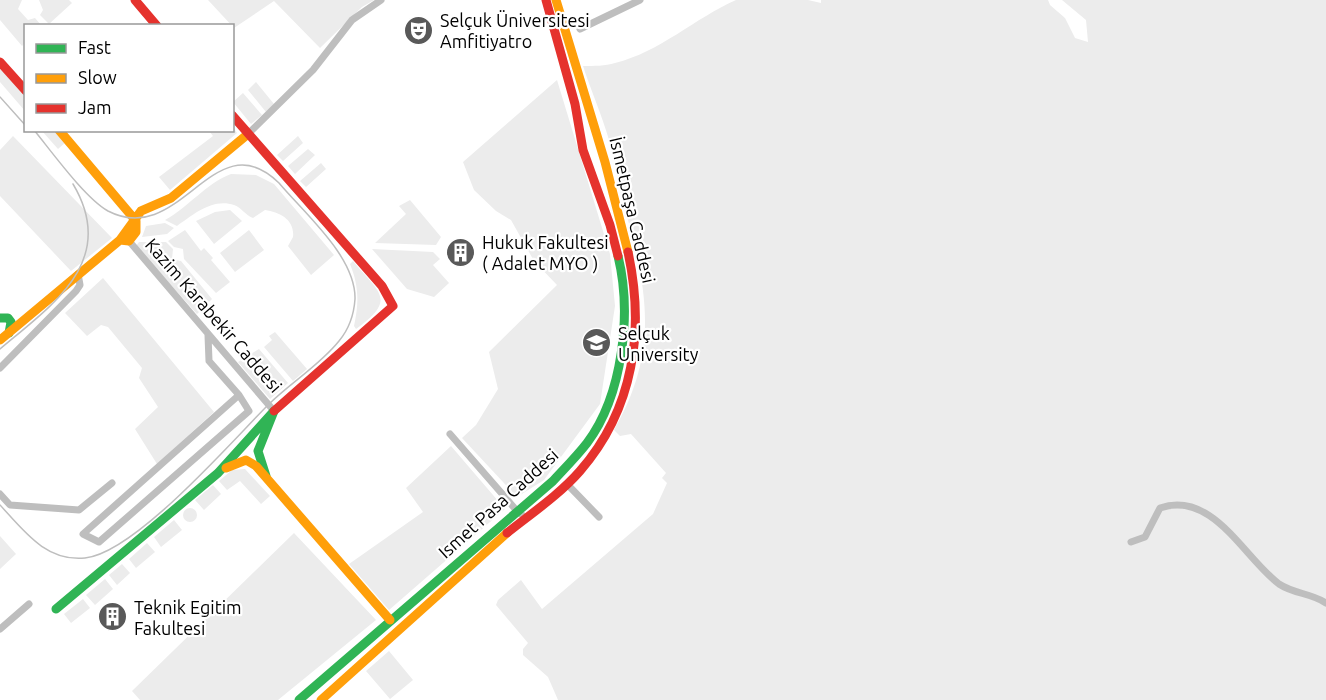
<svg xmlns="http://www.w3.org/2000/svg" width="1326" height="700" font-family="Ubuntu,sans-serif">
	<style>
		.green { fill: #ececec }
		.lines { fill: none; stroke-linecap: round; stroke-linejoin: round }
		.street { stroke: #bebebe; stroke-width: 7 }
		.fast { stroke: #30b455; stroke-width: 9 }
		.slow { stroke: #ff9f0a; stroke-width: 9 }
		.jam { stroke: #e5322d; stroke-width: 9 }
		.tram { stroke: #bebebe; stroke-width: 1.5 }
		.labels { text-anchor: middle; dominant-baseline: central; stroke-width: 4.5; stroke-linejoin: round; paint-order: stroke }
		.poi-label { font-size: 18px; fill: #000; stroke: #fff; text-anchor: start }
		.street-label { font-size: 18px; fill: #000; stroke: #fff }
	</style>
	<rect width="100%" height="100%" fill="#fff"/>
	<path class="green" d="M0,0H22L18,9L28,20L35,18L41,25L26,26L25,43L22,46L0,20Z
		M39,0H69L72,3L49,24L40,15L43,10Z
		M208,0H374L362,7L320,48L274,1L234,28Z
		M736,0H808L821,3V0H1048L1050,5L1065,18L1075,38L1088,42L1086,20L1062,0H1326V700H558L548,677L523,655V649L528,643L496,605L498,600L521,580L542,609L653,514L667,483L662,478L666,473L631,434L620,436L614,430C663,345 645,282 621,194C616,176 614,158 609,140C602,115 591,91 583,66C594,66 605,66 615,63C660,52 695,18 736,0Z
		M0,67L25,96V111L0,82Z
		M557,80L610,254L615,306L600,404L544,480L517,497L462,438L476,425L498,389L489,352L557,285L534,261L511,220L496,211L474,190L463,162Z
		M256,82L274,104L266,112L248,90Z
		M243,93L262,115L251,124L233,102Z
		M233,127L237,133L170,190L159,177L213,136L209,131L232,130Z
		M42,131H56L66,142L58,149Z
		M13,136L112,238L71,271L0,196V150Z
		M298,136L303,143L283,161L277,155Z
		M308,149L315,155L295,174L288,166Z
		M321,163L326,169L306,187L300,181Z
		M231,174L256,175L274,184L334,255L311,275L288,246L293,237C295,220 280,212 265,210L253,218C245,215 241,207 234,205C212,198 193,215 177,226L165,220C189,207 205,184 231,174Z
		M410,200L441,237L436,245L375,243L406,214L399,206Z
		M230,210L242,221L214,244L196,221L215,212Z
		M165,223L174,228L167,234L142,237L146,226Z
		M185,230L201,251L204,248L213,258L211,260L230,282L216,293L184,259L183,249L174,247L168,241Z
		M249,230L264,250L235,272L220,253Z
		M139,242H166L173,249L172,259L181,261L212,299L197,314L136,246Z
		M372,249L433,252L440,259L433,265L449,283L434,297L407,289Z
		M353,261C380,294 397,299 356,329L354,326C359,303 359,286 350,264Z
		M103,278L214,412L157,464L135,429L158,407L139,378L142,368L108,327L101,325L87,336L65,313Z
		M275,332L307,369L293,381L264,347L272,340L269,336Z
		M259,349L288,383L270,399L238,362Z
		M451,446L505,509L389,610L349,564L423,512L406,488Z
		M245,469L270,496L261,504L240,481L227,490L219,481L232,470Z
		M213,485L221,494L204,510L195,500Z
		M183 515a7 7 0 1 1 14 0a7 7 0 1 1-14 0Z
		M174,520L182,530L161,547L154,537Z
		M294,533L376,620L278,700H140L132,691Z
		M0,536L16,554L0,569Z
		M147,543L155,552L136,568L129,559Z
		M122,564L130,573L117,585L109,575Z
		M105,579L113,589L95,605L86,595Z
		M83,599L90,608L71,623L64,614Z
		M389,651L413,680L390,699L366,671Z"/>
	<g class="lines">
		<path class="street" d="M580,29L640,0
			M248,134L313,70L352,20L381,0
			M129,241L274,411
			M208,335L209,361L239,395L249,411L99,542L83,534L239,395
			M0,368L76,291L80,285L78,274
			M450,434L517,511L526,518
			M567,484L599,517
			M0,494L10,505L79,510L112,483
			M1131,542L1145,537L1160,508C1213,490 1244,558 1279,584C1294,594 1311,593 1326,603
			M0,629L29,604"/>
		<path class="fast" d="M0,318H8L11,322L9,333
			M56,609L218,473L274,411L258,451L266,476
			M299,700L553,481C564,469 577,456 587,443C623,395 632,313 618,256"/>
		<path class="slow" d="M556,0L605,162L628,252
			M59,130L136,221
			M120,240L129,241L136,232V221
			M0,340L120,240L141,211L171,198L248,134
			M226,468L246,460L256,466L390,620
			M321,700L507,533"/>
		<path class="jam" d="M135,0L157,26
			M546,0L575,104L583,150L610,225L618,256
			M0,62L26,91
			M232,115L382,286L393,306L274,411
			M507,533C532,513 559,495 580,471C634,409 645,330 628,252"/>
		<path class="tram" d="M0,97L26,126
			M0,349C52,305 119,261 73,184
			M0,505C24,531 46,562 85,558C135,553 231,442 268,405C290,383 320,365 339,341C349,329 354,314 355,299C356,257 305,214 279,183C214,119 181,249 108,211C85,198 52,152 34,130"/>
	</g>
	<defs>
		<symbol id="theatre-disc" viewBox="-11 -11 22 22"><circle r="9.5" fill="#595959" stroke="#fff"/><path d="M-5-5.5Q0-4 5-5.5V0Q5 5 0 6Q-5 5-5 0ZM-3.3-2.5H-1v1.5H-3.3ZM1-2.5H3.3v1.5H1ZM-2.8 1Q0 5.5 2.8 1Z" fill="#fff"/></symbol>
		<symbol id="building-disc" viewBox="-11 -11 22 22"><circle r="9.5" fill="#595959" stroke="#fff"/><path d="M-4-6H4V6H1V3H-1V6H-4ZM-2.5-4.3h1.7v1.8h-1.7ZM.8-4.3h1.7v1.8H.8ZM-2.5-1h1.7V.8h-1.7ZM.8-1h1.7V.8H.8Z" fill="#fff"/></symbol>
		<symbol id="university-disc" viewBox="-11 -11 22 22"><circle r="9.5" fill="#595959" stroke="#fff"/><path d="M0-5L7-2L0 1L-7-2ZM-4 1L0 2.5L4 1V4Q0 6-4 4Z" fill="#fff"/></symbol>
	</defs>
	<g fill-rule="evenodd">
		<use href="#theatre-disc" x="402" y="14" width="33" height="33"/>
		<use href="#building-disc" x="444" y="236" width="33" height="33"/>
		<use href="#university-disc" x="580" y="326" width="33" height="33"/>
		<use href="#building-disc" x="96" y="600" width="33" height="33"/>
	</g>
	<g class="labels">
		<g class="poi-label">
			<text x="440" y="20">Selçuk Üniversitesi<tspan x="440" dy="21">Amfitiyatro</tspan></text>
			<text x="482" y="242">Hukuk Fakultesi<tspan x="482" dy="21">( Adalet MYO )</tspan></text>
			<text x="618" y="333">Selçuk<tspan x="618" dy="21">University</tspan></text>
			<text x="134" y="607">Teknik Egitim<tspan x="134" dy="21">Fakultesi</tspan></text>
		</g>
		<g class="street-label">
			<text transform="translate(633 210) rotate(77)">İsmetpaşa Caddesi</text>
			<text transform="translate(214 315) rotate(49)">Kazim Karabekir Caddesi</text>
			<text transform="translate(498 503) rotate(-42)">Ismet Pasa Caddesi</text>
		</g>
	</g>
	<rect x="24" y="24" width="210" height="108" fill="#ffffff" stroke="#999999" stroke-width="1.5"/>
	<rect x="36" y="44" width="30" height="9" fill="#30b455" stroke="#999999" stroke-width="1.5"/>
	<text x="78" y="54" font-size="18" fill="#000000">Fast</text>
	<rect x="36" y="74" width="30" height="9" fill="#ff9f0a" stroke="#999999" stroke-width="1.5"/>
	<text x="78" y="84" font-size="18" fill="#000000">Slow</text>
	<rect x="36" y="104" width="30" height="9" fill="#e5322d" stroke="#999999" stroke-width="1.5"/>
	<text x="78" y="114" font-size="18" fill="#000000">Jam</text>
</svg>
